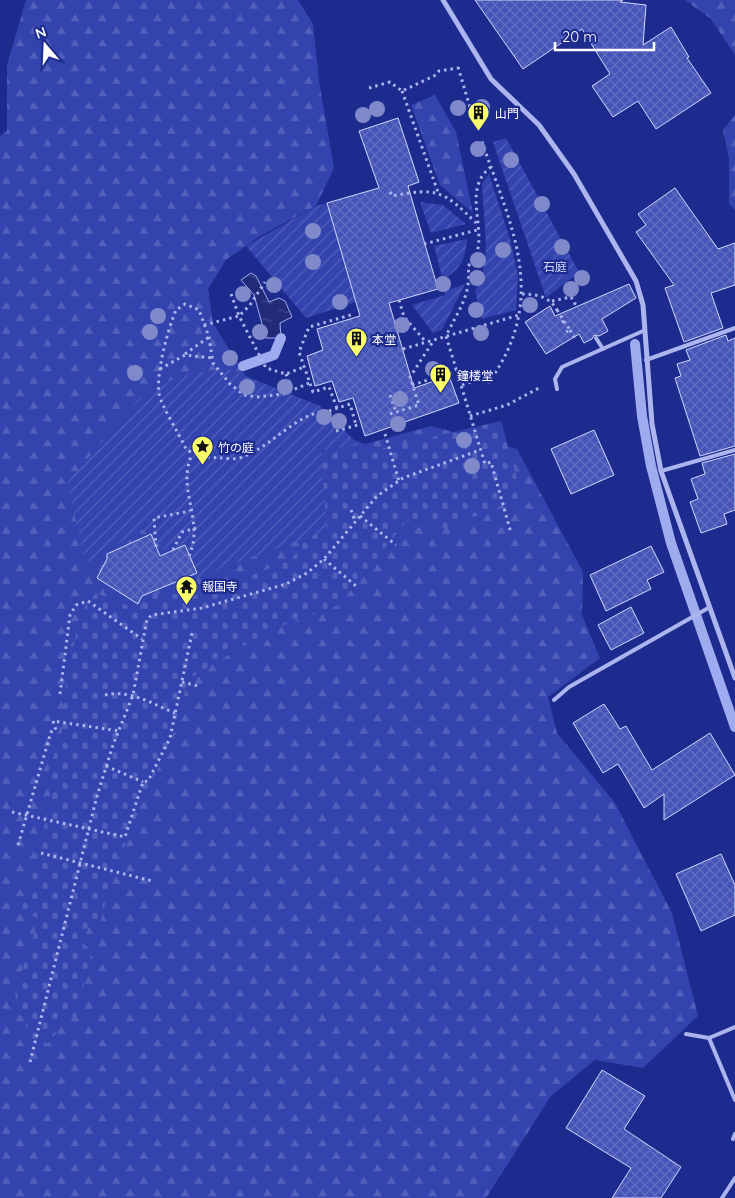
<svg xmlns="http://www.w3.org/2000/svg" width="735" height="1198" font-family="Quicksand,'Noto Sans JP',sans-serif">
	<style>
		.forest { fill: url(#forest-firs) }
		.cemetery { fill: url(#cemetery-stones) }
		.garden { fill: url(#garden-furrows) }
		.water { fill: url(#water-ripples); stroke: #9fabef }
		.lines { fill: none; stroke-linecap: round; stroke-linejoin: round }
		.stream { stroke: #9fabef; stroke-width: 10 }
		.building { fill: url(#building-cross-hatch); stroke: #d1d7fa }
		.path { stroke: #acb5ed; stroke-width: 3; stroke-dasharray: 2.5 4; stroke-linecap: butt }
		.service { stroke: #acb5ed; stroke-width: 4 }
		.minor { stroke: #acb5ed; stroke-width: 5 }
		.tree { fill: #808aca }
		.labels { text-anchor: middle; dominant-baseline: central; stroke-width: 4.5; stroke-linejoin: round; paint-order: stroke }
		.poi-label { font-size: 12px; fill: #fff; stroke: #1d2b8f; text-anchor: start }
		.park-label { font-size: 12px; fill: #d1d7fa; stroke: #1d2b8f }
	</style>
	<defs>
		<pattern id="forest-firs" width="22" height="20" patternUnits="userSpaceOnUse" patternTransform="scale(1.25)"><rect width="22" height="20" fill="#3444af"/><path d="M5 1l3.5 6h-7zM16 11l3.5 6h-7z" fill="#5260bb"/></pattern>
		<pattern id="cemetery-stones" width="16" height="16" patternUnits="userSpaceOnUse" patternTransform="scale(1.25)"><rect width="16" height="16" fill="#3444af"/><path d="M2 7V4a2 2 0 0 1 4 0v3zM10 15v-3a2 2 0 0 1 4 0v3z" fill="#5260bb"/></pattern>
		<pattern id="garden-furrows" width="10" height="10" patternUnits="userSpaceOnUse" patternTransform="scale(1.25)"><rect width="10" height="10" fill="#3444af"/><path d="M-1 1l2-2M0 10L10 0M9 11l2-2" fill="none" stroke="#5260bb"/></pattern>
		<pattern id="water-ripples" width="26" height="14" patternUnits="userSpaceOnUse" patternTransform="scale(1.25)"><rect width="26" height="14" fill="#212b78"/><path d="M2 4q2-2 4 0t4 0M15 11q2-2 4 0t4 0" fill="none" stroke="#424b8c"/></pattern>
		<pattern id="building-cross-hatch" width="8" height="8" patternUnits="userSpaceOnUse" patternTransform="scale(1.25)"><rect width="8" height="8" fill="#4554b7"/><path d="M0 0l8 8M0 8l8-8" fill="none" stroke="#616ec2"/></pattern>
	</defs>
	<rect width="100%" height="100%" fill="#1d2b8f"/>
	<path class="forest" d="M26,0H298L313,24L319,81L334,168L316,206L260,236L226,260L208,289L213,323L266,409L365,444L431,426L517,449L583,572L582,615L600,658L548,697L557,733L615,803L672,913L698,1016L643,1068L595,1060L551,1096L486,1198H0V136L7,131V65Z
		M685,0H735V55L711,19Z
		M435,95L456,132L473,213L440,185L411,105Z
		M735,115V210L729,204V159L723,130Z"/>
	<path class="cemetery" d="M501,421L522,497L444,529L409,518L339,605L272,629L187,680L177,731L147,790L125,845L114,866L100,925L90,924L82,943L92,950L76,1016L66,1017L58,1031L47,1044L27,1041L26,1023L17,1009L15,992L39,919L21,910L51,802L47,776L62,731L65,693L80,613L96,593L142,611L149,593L201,595L291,560L323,515L317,455L376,450Z"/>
	<path class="garden" d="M506,138L579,272L546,298L493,142Z
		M489,174L510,239L518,275L516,310L482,319L475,291C493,264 483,217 482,184Z
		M420,202L443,205L466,224L431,233Z
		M327,203L356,302L306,318L246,246L316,206Z
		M467,239C465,261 461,268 443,280L434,246Z
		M465,284L442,330L433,333L412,305L445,295V291Z
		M226,368L320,406L359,445L321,450L327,530L195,578L142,529L86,563L67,483L139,398L179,376Z"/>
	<path class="water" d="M251,273L256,276L269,302L279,298L285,301L292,317L280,323L281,338H266L254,295L241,280Z"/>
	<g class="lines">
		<path class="stream" d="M635,344L642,416L651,466L671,543L735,727
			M243,366L274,355L281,338"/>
	</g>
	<path class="building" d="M475,0H623L620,2L646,5L643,45L671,27L689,57L687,58L711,93L656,129L638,101L613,117L592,86L610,74L582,29L523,69Z
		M398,118L419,182L408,186L438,289L389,303L414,388L449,376L459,403L365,436L353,398L339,402L332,381L315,386L307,356L323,350L317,329L360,316L327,203L379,188L359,131Z
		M675,188L718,249L735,243V285L711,293L723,328L684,342L665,288L674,285L636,232L646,225L638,214Z
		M629,284L636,298L602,319L608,331L599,336L594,335L592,339L584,343L579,334L546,354L525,322L550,306L555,316Z
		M726,335L728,341L735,338V446L700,456L675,378L681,376L677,364L690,360L686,350Z
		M594,430L614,475L571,494L551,449Z
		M735,454V510L724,514L727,524L701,533L690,502L698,499L691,479L705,474L702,463Z
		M151,534L160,556L185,545L197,573L142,596L138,604L97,578L107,559V554Z
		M651,546L664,572L647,580L651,589L606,611L590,575Z
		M631,607L644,633L611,650L598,625Z
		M604,704L620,729L626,726L652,770L710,733L735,775L664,820V794L644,808L618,764L603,773L573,723Z
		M721,854L735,885V915L701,931L676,874Z
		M602,1070L645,1096L624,1129L681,1167L661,1198H612L631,1168L566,1128Z"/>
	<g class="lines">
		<path class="path" d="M458,67L475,124
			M369,88L390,82L402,91L436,75L439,71L458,68
			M402,91L439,195
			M474,120L484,117
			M491,167C457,192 496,241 468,266C472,294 458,311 446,336L485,464L491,462L511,533
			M390,192L392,196C437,187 444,191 476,223
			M424,244L477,230
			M231,294L239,316L250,305L265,282
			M522,294C537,294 550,297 557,310L554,313
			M399,300L404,317L426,342
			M552,301L571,297L575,303L573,308
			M557,310L564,321L560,323
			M564,321L570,330L566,332
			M204,325L239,316L266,368L286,374L304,367
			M475,328L478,337
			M570,330L576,341
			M403,349L519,315
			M185,354L209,337
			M160,369L185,355L212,358
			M286,374L292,390
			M309,383L284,394L257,397L244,395L230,384L213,363L209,337L199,310L185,304L176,310C168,329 156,372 159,393C161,406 180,435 186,449C195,456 208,457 219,458C226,458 235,460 242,457C272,447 298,411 329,411L336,431L361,424
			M412,385L457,371
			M462,385L480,379L489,382C550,297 511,227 481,139
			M390,395L396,412
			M337,408L329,387L313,392L299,352L309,327L354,314
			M329,411L350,404L356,425
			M390,414L419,405L410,377L434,340
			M470,416L507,405L539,388
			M385,434L399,481
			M351,510L355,521
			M360,516L396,545
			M156,547L154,518L190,511
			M173,550L182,532L196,528
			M189,556C205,520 176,490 192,454
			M324,559L356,586
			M182,682L198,686
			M60,694L70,615L76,605L88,601L142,639
			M105,695C130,689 152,704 175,713
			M106,766L143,782
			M12,812L125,837L143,782L148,781L170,738L192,633
			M18,845L51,732L56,730L53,721L119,731
			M41,853L152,881
			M30,1062L97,796L113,745L133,695L147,619L152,615L202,608L286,584L307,573L324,559L377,496L403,478L480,450"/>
		<path class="service" d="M596,338L603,349
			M646,360L735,328
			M557,389L555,379L562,367L643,331
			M661,471L735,450
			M554,700L569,687L710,607
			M686,1034L709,1038L735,1027
			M709,1038L735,1100
			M733,1139L735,1134
			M722,1198L735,1178"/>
		<path class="minor" d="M443,0L491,79L539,125L574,174L636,281L643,305L652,424L661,471L735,678"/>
	</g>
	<g class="tree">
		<circle cx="482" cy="107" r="8"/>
		<circle cx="458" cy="108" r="8"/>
		<circle cx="377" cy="109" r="8"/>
		<circle cx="363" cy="115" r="8"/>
		<circle cx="478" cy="149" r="8"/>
		<circle cx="511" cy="160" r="8"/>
		<circle cx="542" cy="204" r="8"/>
		<circle cx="313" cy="231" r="8"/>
		<circle cx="562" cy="247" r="8"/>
		<circle cx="503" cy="250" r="8"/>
		<circle cx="478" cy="260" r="8"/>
		<circle cx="313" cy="262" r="8"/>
		<circle cx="477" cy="278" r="8"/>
		<circle cx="582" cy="278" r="8"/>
		<circle cx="443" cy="284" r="8"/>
		<circle cx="274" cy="285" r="8"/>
		<circle cx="571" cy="289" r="8"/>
		<circle cx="243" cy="294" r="8"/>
		<circle cx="340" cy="302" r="8"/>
		<circle cx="530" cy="305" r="8"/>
		<circle cx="476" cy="310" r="8"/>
		<circle cx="158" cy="316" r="8"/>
		<circle cx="402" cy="325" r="8"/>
		<circle cx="150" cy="332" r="8"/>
		<circle cx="260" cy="332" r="8"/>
		<circle cx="481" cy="333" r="8"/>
		<circle cx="230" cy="358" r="8"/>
		<circle cx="433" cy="369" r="8"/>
		<circle cx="135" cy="373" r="8"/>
		<circle cx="247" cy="387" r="8"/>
		<circle cx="285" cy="387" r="8"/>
		<circle cx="400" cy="399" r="8"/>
		<circle cx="324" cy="417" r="8"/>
		<circle cx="339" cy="421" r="8"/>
		<circle cx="398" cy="424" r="8"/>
		<circle cx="464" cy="440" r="8"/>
		<circle cx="472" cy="466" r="8"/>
	</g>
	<defs>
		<symbol id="building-pin" viewBox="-11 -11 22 30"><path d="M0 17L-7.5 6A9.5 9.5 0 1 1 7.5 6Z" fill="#f9fd6a" stroke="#1d2b8f"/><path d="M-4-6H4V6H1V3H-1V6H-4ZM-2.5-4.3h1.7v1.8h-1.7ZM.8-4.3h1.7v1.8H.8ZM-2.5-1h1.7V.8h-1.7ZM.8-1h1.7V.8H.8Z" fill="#111"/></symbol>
		<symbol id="sight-pin" viewBox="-11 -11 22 30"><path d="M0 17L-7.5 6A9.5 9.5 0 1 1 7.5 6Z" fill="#f9fd6a" stroke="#1d2b8f"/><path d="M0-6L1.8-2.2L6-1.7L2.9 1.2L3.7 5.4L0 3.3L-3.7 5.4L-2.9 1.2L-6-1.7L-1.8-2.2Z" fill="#111"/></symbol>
		<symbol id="temple-pin" viewBox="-11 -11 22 30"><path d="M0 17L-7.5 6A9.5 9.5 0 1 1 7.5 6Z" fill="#f9fd6a" stroke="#1d2b8f"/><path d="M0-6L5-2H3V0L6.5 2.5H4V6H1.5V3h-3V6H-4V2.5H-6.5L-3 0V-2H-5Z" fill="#111"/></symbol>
	</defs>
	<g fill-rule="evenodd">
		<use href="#building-pin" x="466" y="100" width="25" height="34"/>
		<use href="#building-pin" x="344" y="326" width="25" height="34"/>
		<use href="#building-pin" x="428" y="362" width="25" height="34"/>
		<use href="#sight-pin" x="190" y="434" width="25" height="34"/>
		<use href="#temple-pin" x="174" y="574" width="25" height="34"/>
	</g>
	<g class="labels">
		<g class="poi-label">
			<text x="495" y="113">山門</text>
			<text x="372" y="339">本堂</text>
			<text x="457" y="375">鐘楼堂</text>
			<text x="218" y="447">竹の庭</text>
			<text x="202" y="586">報国寺</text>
		</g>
		<g class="park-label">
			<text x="555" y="266">石庭</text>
		</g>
	</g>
	<g transform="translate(45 45) rotate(341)" stroke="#1d2b8f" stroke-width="4" paint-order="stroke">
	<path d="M0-4L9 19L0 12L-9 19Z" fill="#ffffff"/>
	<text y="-8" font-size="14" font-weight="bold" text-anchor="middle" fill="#ffffff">N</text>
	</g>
	<path d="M555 42v8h99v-8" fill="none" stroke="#ffffff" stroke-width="2.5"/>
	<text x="562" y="42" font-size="15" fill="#ffffff" stroke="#1d2b8f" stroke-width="4" paint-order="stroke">20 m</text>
</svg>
